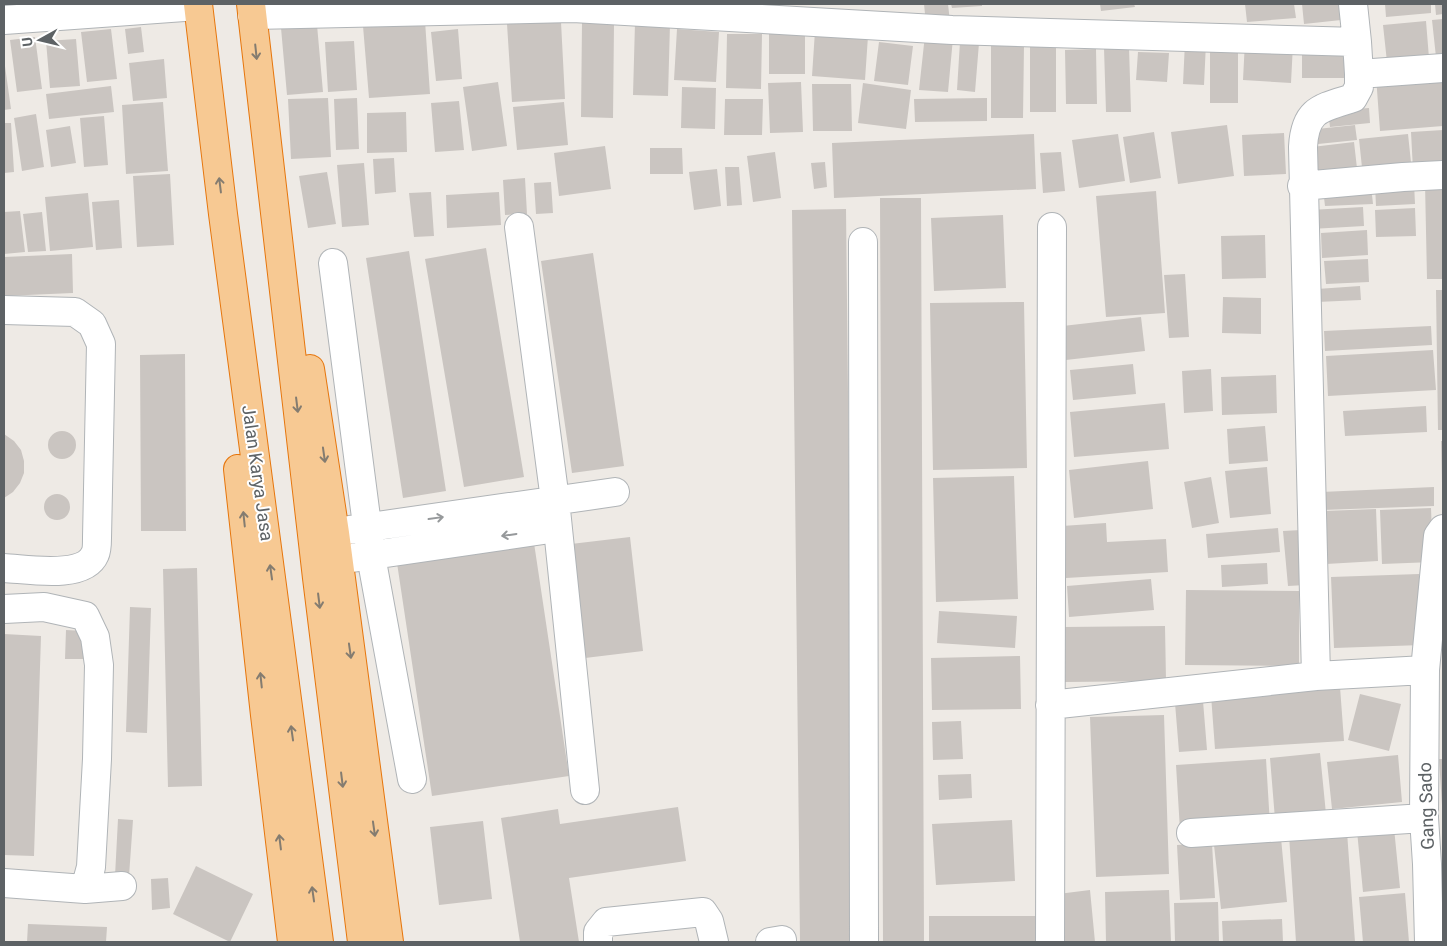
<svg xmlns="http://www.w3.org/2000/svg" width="1447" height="946" font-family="Roboto,sans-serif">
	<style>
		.building { fill: #cac5c1 }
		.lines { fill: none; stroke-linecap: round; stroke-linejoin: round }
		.minor-casing { stroke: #b0b4b7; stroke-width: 30 }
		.highway-casing { stroke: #e6760d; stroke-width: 30 }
		.minor { stroke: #fff; stroke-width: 28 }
		.highway { stroke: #f7c993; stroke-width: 28 }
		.oneway { stroke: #847c70 }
		.oneway2 { stroke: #96999b }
		.labels { text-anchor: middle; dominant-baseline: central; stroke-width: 4; stroke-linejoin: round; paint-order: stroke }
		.street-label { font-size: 18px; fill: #5d6265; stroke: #fff }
	</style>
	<rect width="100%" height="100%" fill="#eeeae5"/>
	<path class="building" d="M924,4H948L950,22L926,24Z
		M951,4H982V6L952,8Z
		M1100,4H1134L1135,7L1101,11Z
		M1245,4H1294L1296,18L1247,22Z
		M1302,4H1339L1341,20L1304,24Z
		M1385,4H1431V13L1386,17Z
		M1435,4H1443V14L1436,15Z
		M1443,19V56L1436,57L1432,20Z
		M425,21L430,94L369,98L363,26Z
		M1426,21L1429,58L1387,62L1383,25Z
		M561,22L565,99L512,102L507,24Z
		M582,23L614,24L613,118L581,117Z
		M635,23L670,24L668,96L633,95Z
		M317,25L323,92L287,95L281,28Z
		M141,27L144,52L128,54L125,29Z
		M111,29L117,79L87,82L81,32Z
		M458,29L462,79L436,81L431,32Z
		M677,29L719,32L716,82L674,80Z
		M769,30H805V74H769Z
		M815,31L868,36L865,80L812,76Z
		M727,34H762L761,89L726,88Z
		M925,35L953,38L948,92L919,90Z
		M35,37L42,89L17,92L10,40Z
		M76,39L80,86L50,88L46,41Z
		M354,41L357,90L328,92L325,42Z
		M1030,41H1056V112H1030Z
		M1245,41L1293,44L1291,83L1243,80Z
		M879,42L913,46L908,85L874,81Z
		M960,42L979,43L975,92L957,90Z
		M1185,42L1206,43L1204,85L1183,84Z
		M1210,44H1238V103H1210Z
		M991,45H1024L1023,118H991Z
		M1129,47L1131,112H1106L1104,48Z
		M1302,48H1352V78H1302Z
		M1096,49L1097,104H1066L1065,50Z
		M1138,52L1169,53L1167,82L1136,80Z
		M4,59L11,109L4,110Z
		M164,59L167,98L133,101L129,63Z
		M1443,70V126L1380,131L1376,76Z
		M498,82L507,146L472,151L463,87Z
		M801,82L803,132L770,133L768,83Z
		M863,83L911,90L906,129L858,123Z
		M812,84H851L852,131H813Z
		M111,86L114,112L49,119L46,94Z
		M682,87L716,88L715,129L681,128Z
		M328,98L331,157L291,159L288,99Z
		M357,98L359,149L336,150L334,99Z
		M987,98V121L915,122L914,99Z
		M725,99H763L762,135H724Z
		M459,101L464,150L435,152L431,103Z
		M163,102L168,171L126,174L122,105Z
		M564,102L568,145L517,150L513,107Z
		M1369,108L1370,123L1330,127L1328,111Z
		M406,112L407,152L367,153V113Z
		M36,114L44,167L22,171L14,118Z
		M104,116L108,165L84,167L80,118Z
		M4,123H11L14,172L4,173Z
		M1227,125L1234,176L1178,184L1171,132Z
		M1355,125L1357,140L1318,144L1317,129Z
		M70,126L76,163L51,167L46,130Z
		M1443,130V168L1413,170L1411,132Z
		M1154,132L1161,178L1130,183L1123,137Z
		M1284,133L1286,174L1244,176L1242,135Z
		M1034,134L1036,189L834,198L832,143Z
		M1118,134L1125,181L1079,188L1072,140Z
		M1408,134L1412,172L1363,177L1359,139Z
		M1354,142L1358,177L1315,181L1312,147Z
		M605,146L611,189L559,196L554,153Z
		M650,148H682L683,174H650Z
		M775,152L781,198L753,202L747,156Z
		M1061,152L1065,191L1043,193L1040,153Z
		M394,158L396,192L375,194L373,159Z
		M825,162L827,187L814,189L811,163Z
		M364,163L369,225L342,227L337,165Z
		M725,167H739L742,205L727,206Z
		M717,169L721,206L694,210L689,172Z
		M327,172L336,224L308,228L299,176Z
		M170,174L174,245L137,247L133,176Z
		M525,178L527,214L505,215L503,180Z
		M551,182L553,213L536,214L534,183Z
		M1414,183L1415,204L1376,206L1375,185Z
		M1425,183H1443V279H1427Z
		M1371,186L1373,204L1325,206L1323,189Z
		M1156,191L1165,313L1106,317L1096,196Z
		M431,192L434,236L414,237L409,193Z
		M499,192L501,225L447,228L446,195Z
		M88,193L93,247L50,251L45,197Z
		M880,198H921L924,942H883Z
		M119,200L122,248L96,250L92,202Z
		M1363,207L1364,226L1311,229L1310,210Z
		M1415,208L1416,236L1376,237L1375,210Z
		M846,209L854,942H800L792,210Z
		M20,211L25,252L4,254V212Z
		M42,212L46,251L28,252L23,214Z
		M1003,215L1006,288L934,291L931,218Z
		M1367,230L1368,255L1322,258L1321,233Z
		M1265,235L1266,278L1222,279L1221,236Z
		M486,248L524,477L464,487L425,259Z
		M409,251L446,491L403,498L366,258Z
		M593,253L624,466L572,473L541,261Z
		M72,254L73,293L4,296V257Z
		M1368,259L1369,282L1326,284L1324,261Z
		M1185,274L1189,337L1169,338L1164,275Z
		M1360,286L1361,300L1317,302V289Z
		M1436,290H1443V430H1438Z
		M1223,297L1261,298V334L1222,333Z
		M1024,302L1027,468L933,470L930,303Z
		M1141,317L1145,351L1057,361L1054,327Z
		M1431,326L1432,345L1325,351L1324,331Z
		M1433,350L1436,390L1328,396L1326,356Z
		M185,354L186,531H141L140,355Z
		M1133,364L1136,394L1073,400L1070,370Z
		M1211,369L1213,411L1184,413L1182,371Z
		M1276,375L1277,413L1222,415L1221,377Z
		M1165,403L1169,449L1074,457L1070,412Z
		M1426,406L1427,432L1345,436L1343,411Z
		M1265,426L1268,461L1229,464L1227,429Z
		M48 445a14 14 0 1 1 28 0a14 14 0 1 1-28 0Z
		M4,434L14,441L21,450L24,461V473L20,483L13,492L4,498Z
		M1441,441H1443V483H1442Z
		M1148,461L1153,509L1074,518L1069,470Z
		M1267,467L1271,514L1230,518L1225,471Z
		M1014,476L1018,599L936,602L933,478Z
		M1211,477L1219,523L1192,528L1184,482Z
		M1434,487V506L1322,510L1321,492Z
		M44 507a13 13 0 1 1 26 0a13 13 0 1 1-26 0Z
		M1431,508L1433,562L1382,564L1380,510Z
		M1376,509L1378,561L1326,564L1324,511Z
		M1106,523L1107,542L1166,539L1168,572L1066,578L1062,526Z
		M1278,528L1280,552L1208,558L1206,534Z
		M1301,530L1306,585L1288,586L1283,531Z
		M630,537L643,651L585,658L571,544Z
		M534,543L569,776L432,796L397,563Z
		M1267,563L1268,584L1222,587L1221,565Z
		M197,568L202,786L168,787L163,569Z
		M1419,574L1422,645L1334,648L1331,577Z
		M1151,579L1154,610L1069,617L1067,586Z
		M1186,590L1299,591V666L1185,665Z
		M130,607L151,608L147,733L126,732Z
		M939,611L1017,616L1015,648L937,643Z
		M1165,626L1166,681L1065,682L1064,627Z
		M66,630L84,631L83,659H65Z
		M4,634L41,636L34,856L4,855Z
		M1020,656L1021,709L932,710L931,658Z
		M1340,687L1344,741L1215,749L1211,695Z
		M1360,694L1401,704L1389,751L1348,740Z
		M1203,701L1207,750L1179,752L1175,703Z
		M1164,715L1169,874L1096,877L1090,717Z
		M961,721L963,759L933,760L932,722Z
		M1320,753L1326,814L1275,819L1270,758Z
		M1398,755L1402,802L1332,809L1327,762Z
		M1266,759L1270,825L1180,830L1176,765Z
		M1439,759H1443V805H1442Z
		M971,774L972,798L939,800L938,775Z
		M678,807L686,861L569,878L579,942H520L501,818L558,809L560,824Z
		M118,819L133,820L129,876H115Z
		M1012,820L1015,881L936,885L932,824Z
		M483,821L492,899L439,905L430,827Z
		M1394,828L1400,888L1363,892L1357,831Z
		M1347,832L1355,942H1296L1289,835Z
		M1281,838L1287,902L1221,909L1214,845Z
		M1212,843L1215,898L1180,900L1177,845Z
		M196,866L253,894L230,942L173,914Z
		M168,878L170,908L152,910L151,879Z
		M1090,890L1095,942H1063L1058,894Z
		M1169,890L1171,942H1106L1105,892Z
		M1405,893L1409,942H1363L1359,897Z
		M1218,902L1219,942H1175L1174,903Z
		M929,916H1042V942H929Z
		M1282,919L1283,942H1223L1222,921Z
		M28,924L107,927L106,942H27Z"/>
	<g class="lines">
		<defs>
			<path id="minor" d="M252,15L573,8L952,30L1357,42
				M4,20L198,6
				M1359,74L1443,68
				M1302,186L1403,177L1443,175
				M519,227L555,500L585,790
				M863,242L864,942
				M333,263L371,556L412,779
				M4,310L75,312L92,324L101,344L97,538C97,543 97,550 95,554C84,580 27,569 4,568
				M349,530L615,492
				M352,558L557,528
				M4,609L44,607L85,616L95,637L99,665L97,759L91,867L85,889
				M1316,676L1303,147C1305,109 1321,108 1353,98L1359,87V74L1357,42L1353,4
				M1050,705L1316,676L1425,670
				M1191,833L1424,818
				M4,883L85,889L122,886
				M598,942V932L606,922L703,912L709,921L714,942
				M770,942L782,940
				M1050,942L1052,227
				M1429,942L1427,864L1424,818L1425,670L1438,536L1443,529"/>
			<path id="highway" d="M198,4L223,214L319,942
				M251,4L317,578L362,942
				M310,369L335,533L389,942
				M238,469L265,715L292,942"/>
		</defs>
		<use href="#minor" class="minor-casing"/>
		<use href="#highway" class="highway-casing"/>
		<use href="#minor" class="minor"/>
		<use href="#highway" class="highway"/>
	</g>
	<defs><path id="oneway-shaft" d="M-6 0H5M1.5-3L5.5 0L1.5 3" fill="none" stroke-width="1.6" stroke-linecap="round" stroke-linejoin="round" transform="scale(1.25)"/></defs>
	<g class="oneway">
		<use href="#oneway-shaft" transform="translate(256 52) rotate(84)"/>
		<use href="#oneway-shaft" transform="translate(220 185) rotate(-97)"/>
		<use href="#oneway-shaft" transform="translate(297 405) rotate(83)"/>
		<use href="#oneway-shaft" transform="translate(324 455) rotate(82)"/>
		<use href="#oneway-shaft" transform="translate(244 519) rotate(-96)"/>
		<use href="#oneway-shaft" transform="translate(271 572) rotate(-98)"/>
		<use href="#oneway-shaft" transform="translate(319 601) rotate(83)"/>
		<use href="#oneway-shaft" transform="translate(350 651) rotate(82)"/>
		<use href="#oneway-shaft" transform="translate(261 680) rotate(-96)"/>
		<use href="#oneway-shaft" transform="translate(292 733) rotate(-98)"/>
		<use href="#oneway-shaft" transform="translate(342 780) rotate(83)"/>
		<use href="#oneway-shaft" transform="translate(374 829) rotate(82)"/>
		<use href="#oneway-shaft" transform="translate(280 842) rotate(-97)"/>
		<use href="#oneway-shaft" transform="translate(313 894) rotate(-98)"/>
	</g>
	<g class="oneway2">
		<use href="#oneway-shaft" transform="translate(436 518) rotate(-8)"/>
		<use href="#oneway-shaft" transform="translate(509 535) rotate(172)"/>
	</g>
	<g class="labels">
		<g class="street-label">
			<text transform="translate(258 473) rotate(82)">Jalan Karya Jasa</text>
			<text transform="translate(1426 806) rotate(-92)">Gang Sado</text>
		</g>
	</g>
	<rect width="1447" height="946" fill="none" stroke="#5d6265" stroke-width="10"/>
	<g transform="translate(40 40) rotate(262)" stroke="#ffffff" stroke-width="4" paint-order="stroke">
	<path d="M0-4L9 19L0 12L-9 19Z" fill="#5d6265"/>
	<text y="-8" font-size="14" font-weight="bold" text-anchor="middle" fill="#5d6265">U</text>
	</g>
</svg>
